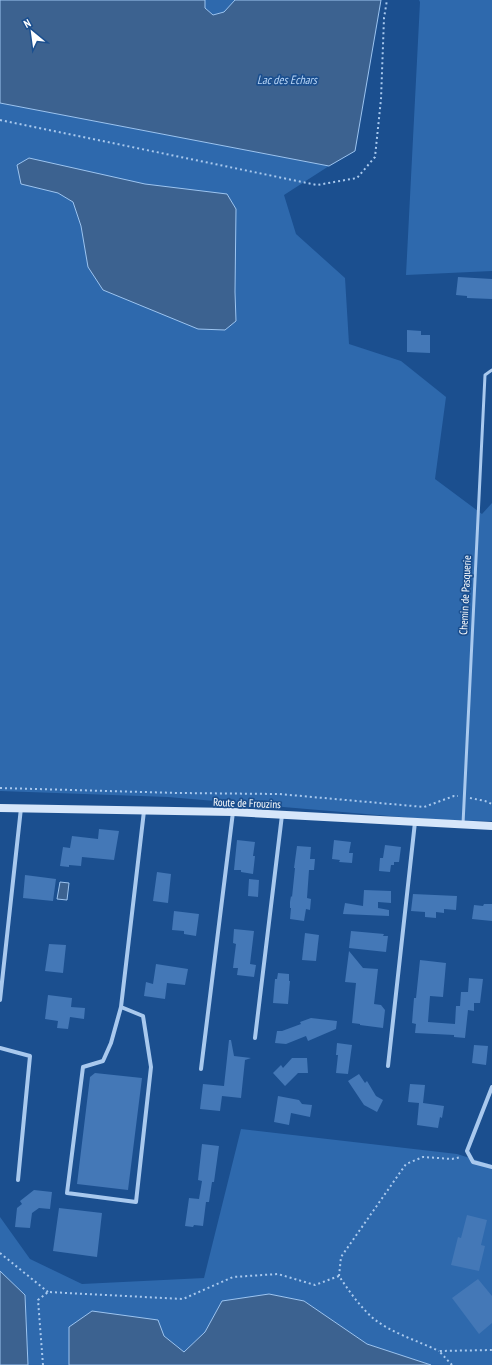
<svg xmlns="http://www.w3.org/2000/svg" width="492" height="1365" font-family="'PT Sans Narrow',sans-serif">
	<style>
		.green { fill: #2e69ad }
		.water { fill: #3c6290; stroke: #9cc4f0 }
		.building { fill: #4478b7 }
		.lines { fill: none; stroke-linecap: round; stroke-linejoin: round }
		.path { stroke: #a9c9ee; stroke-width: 2; stroke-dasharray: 2 3; stroke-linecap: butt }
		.service { stroke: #a9c9ee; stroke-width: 3 }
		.minor { stroke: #a9c9ee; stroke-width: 4 }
		.secondary { stroke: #d6e6fa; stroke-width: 8 }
		.labels { text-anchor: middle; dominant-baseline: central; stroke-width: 3.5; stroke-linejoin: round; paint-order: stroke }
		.street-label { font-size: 11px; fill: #fff; stroke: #1b4f8f }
		.water-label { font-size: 12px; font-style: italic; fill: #b5d3f5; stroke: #1b4f8f }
	</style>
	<rect width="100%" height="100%" fill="#1b4f8f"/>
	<path class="green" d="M205,0H235L224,12L213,15L205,8Z
		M419,0H492V271L406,275L420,2Z
		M0,103L329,166L284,195L296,234L345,278L349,344L401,361L446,397L435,479L482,514L492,503V821L436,820L168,797L0,791Z
		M241,1129L457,1154L492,1165V1365H431L367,1344L304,1301H222L205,1332L184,1352L164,1336L69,1327V1365H28L25,1295L0,1271V1217L30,1259L82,1284L204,1278Z"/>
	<path class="water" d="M0,0H205V8L213,15L224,12L235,0H381L355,151L329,166L0,103Z
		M29,158L145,184L227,194L236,209L235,292L236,321L225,330L198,329L103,290L88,267L81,226L73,202L58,193L21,184L17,165Z
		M60,882L69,883L67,900L57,899Z
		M0,1271L25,1295L28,1365H0Z
		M269,1294L304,1301L367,1344L431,1365H69V1327L92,1311L158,1320L164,1336L184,1352L205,1332L222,1301Z"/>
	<path class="building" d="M458,277L492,279V299L467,298V296L456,295Z
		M407,330L421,331V335H430V353L407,352Z
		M99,829L119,831L114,860L82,857L81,866L69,865V867L60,866L63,847L70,848L72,836L98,839Z
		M237,840L255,842L253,856H255L253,874L241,872V870H234Z
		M334,840L351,842L349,853H353L352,863L339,862L340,860L332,859Z
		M385,845L401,847L399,862H394V865H391L390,872L379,871L380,858H383Z
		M297,846L311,847L310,859H315L314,870H309L307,898L311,899L310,910L306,909L304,921L290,919L291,908H290V902L291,896L292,897L295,868H294Z
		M157,872L171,874L168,903L153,901Z
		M25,875L56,879L53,901L23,898Z
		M249,879L259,880L258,897L248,896Z
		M364,890L391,891V903L378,902V908L389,910V916L343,914L345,903L363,906Z
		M413,894L457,896L456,910L444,909V913L436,912V918L425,917V912L411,911Z
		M484,904H492V921L472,919L474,905L483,906Z
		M174,911L199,914L196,936L184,934V931L172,930Z
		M234,929L254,931L250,964L256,965L254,977L237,975L238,968H233L236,944L233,943Z
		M351,931L384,934L383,936H388L386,952L349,948Z
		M305,933L319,935L316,961L302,960Z
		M49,944L66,945L63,973L45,971Z
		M349,951L363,968L378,969L374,1004L381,1005L385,1010L383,1028L360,1025V1024L352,1023L356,983L345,982Z
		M420,960L446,963L443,997L430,996L428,1022L455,1024L456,1006H460L461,992H468L469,978L483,979L480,1003H474V1011L468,1010L465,1038L454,1037V1035L415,1033L416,1024L412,1023L414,998H416Z
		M156,964L188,969L185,985L167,983L165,999L144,996L146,982L153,984Z
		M278,973L289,974V981H290L288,1004L273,1003L275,979H277Z
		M48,995L72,998L71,1007L85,1008L84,1019L70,1017L68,1029L57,1028L58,1021L45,1019Z
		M311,1018L337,1021L336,1029L308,1041L306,1036L286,1044L275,1043L277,1031H282L301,1024L300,1022Z
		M229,1040H231L234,1056L251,1058L245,1060L241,1098L222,1096L220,1111L200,1109L203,1084L224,1086Z
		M337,1043L352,1045L348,1074L336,1073L338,1055H336Z
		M474,1045L488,1046L486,1065L472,1063Z
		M292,1058H307L308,1073H298L285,1086L273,1073L281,1065L283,1068Z
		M95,1073L142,1078L128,1190L77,1184L90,1077Z
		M359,1074L365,1083L367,1081L376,1096L383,1100L377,1112L364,1105L348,1081Z
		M410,1084L425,1085L423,1103L444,1106L442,1118L440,1117L438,1128L417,1125L419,1103L408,1102Z
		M278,1096L299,1100L302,1104L312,1105L310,1117L291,1113L289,1125L274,1122Z
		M202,1144L219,1146L214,1182H212L209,1202H206L203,1226L194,1225L193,1227L185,1226L189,1198L199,1199L202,1181L198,1180Z
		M34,1190L52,1192L50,1209L39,1208L32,1213L30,1228L15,1227L17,1208L22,1204L20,1201Z
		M59,1208L102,1213L97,1257L53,1251Z
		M467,1215L487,1220L481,1245L485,1246L479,1271L451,1265L458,1237L461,1238Z
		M478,1279L492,1296V1323L479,1334L452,1298Z"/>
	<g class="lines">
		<path class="path" d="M0,120L317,185L357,178L375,157L381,99L384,18L387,0
			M0,788L179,793L279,794L424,807L454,796H458
			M470,798L485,801L492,804
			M0,1253L48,1292
			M339,1276L341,1257L406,1164L423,1157L452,1159L461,1157
			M43,1365L38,1300L48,1292L183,1299L233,1277L278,1274L315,1285L339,1276C349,1291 360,1307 374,1319C392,1333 418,1341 439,1351
			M452,1365L439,1351L492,1350"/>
		<path class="service" d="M463,824L485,375L492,370"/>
		<path class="minor" d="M0,1000L21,808
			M121,1007L143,1016L151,1067L136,1202L67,1193L83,1067L103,1061L111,1043L121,1007L144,811
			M255,1038L282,815
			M0,1048L30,1056L18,1180
			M388,1066L415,822
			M201,1069L233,812
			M492,1087L467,1151L473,1162L492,1167"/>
		<path class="secondary" d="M0,808L233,812L492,826"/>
	</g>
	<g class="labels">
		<g class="street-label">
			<text transform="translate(465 595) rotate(-87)">Chemin de Pasquerie</text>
			<text transform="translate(247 803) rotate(2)">Route de Frouzins</text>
		</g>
		<g class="water-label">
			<text x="287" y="79">Lac des Echars</text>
		</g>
	</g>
	<g transform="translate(32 32) rotate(331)" stroke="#1b4f8f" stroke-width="3" paint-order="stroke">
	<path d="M0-3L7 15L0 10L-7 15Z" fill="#ffffff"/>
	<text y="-6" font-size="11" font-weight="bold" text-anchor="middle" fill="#ffffff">N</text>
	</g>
</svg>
